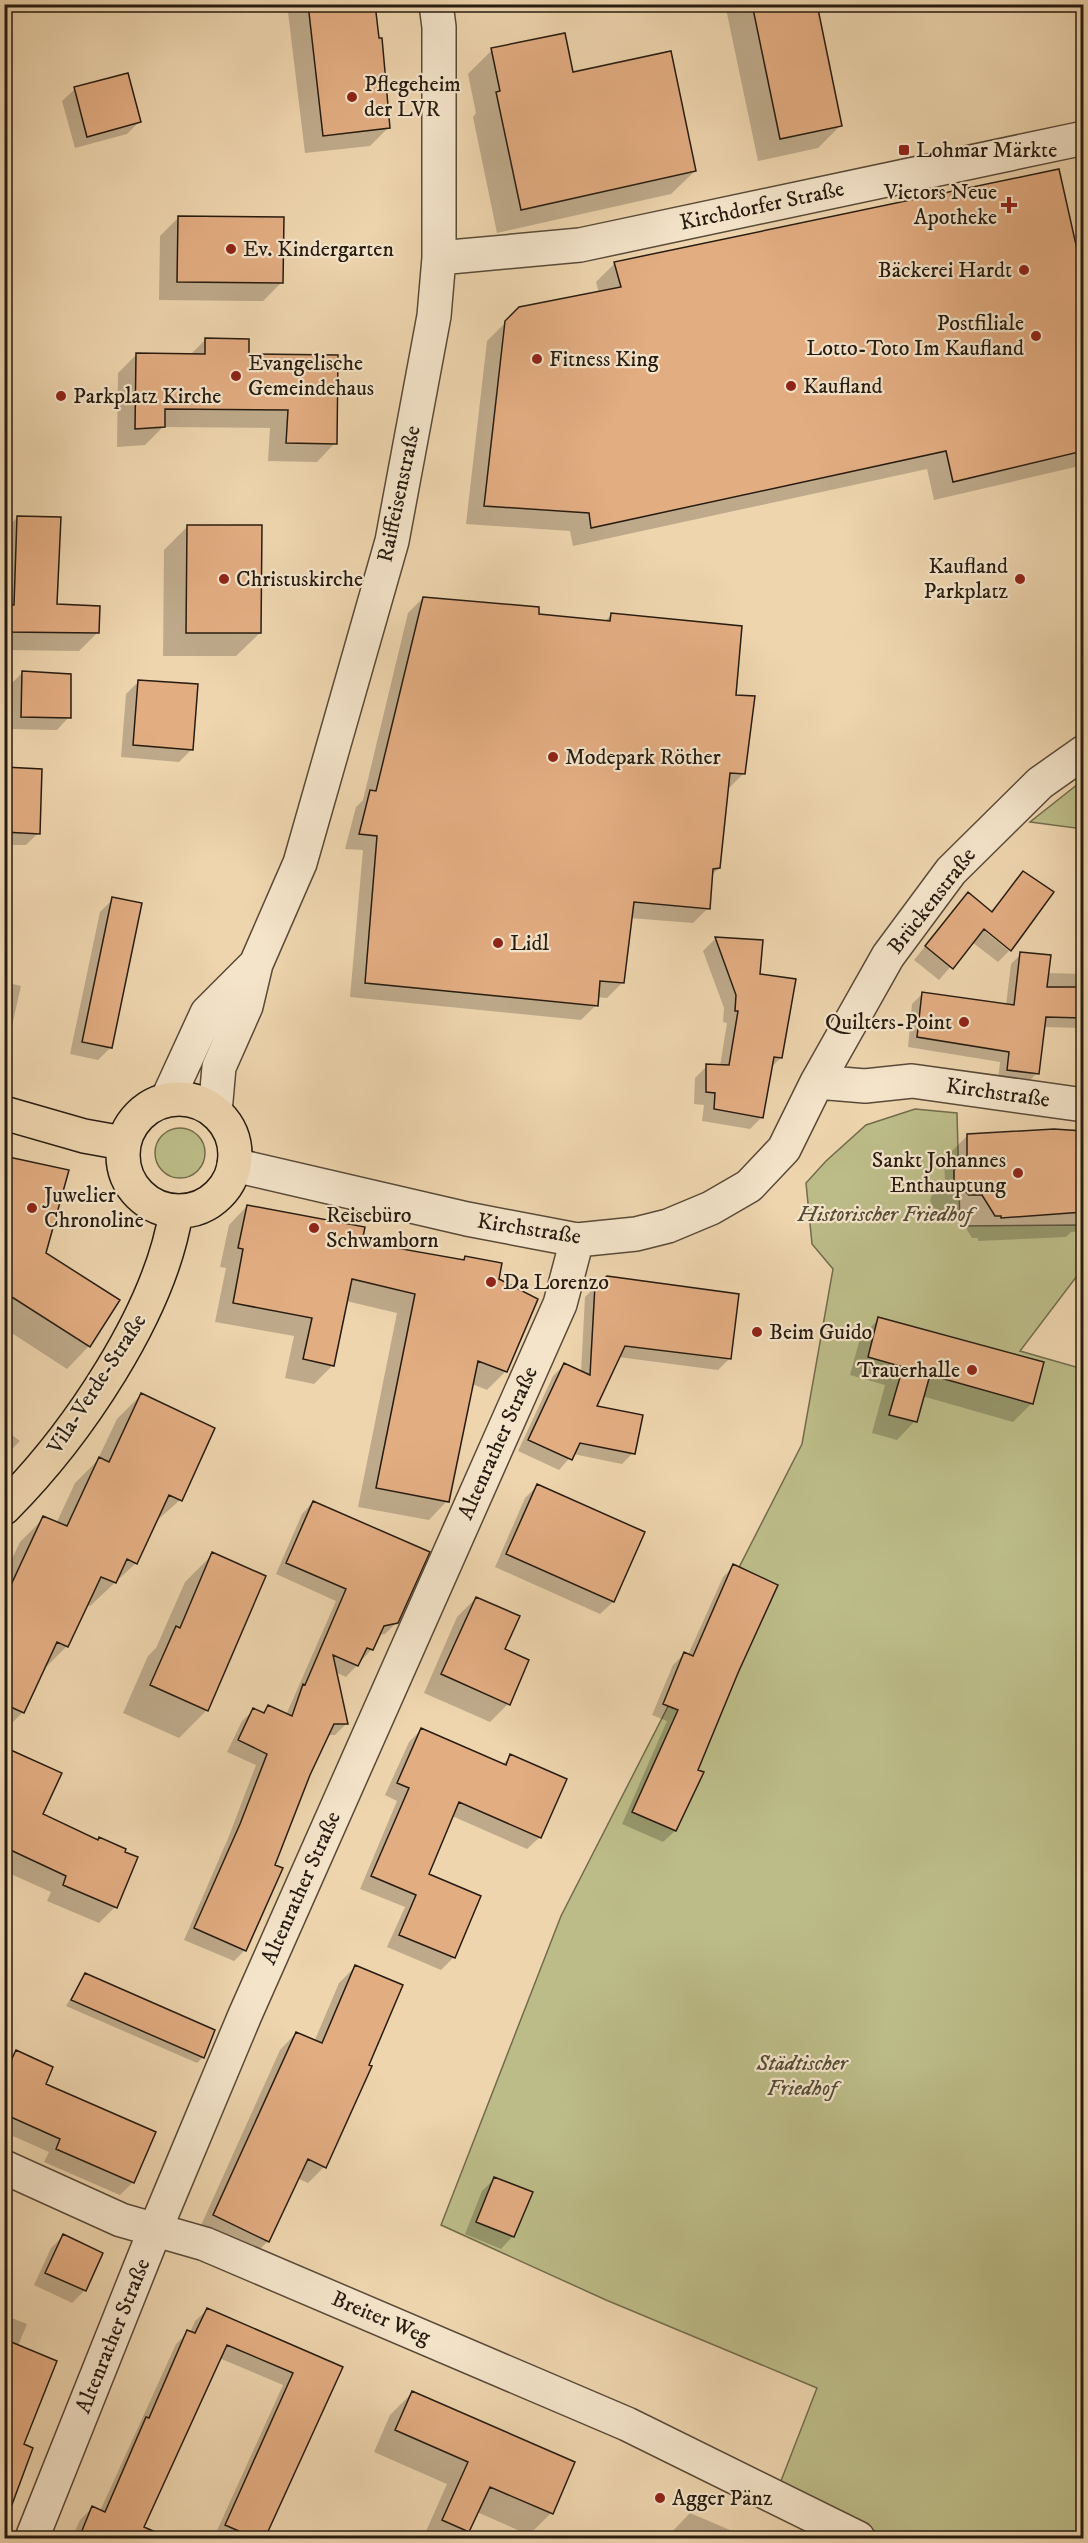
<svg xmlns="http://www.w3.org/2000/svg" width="1088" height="2543" font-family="'IM FELL DW Pica',serif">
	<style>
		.green { fill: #bcbc88; stroke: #726c4c; stroke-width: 1.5 }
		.shadow { fill: #0003 }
		.building { fill: #e3ad82; stroke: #271c11; stroke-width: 1.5 }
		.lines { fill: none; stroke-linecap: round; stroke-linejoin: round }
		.minor-casing { stroke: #594a38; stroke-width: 36 }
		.major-casing { stroke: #271c11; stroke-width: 36 }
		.minor { stroke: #f4e4ca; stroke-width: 33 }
		.major { stroke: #eed5ae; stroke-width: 33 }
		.poi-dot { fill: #8f2418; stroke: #f4e4ca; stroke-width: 2 }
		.labels { text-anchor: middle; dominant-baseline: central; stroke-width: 4.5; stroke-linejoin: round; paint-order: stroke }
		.poi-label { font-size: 22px; fill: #271c11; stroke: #f4e4ca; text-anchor: start }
		.street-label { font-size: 22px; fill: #271c11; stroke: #f4e4ca }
		.park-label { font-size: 22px; font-style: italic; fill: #544c35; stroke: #f4e4ca }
	</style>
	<rect width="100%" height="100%" fill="#eed5ae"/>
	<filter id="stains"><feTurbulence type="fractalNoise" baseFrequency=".00333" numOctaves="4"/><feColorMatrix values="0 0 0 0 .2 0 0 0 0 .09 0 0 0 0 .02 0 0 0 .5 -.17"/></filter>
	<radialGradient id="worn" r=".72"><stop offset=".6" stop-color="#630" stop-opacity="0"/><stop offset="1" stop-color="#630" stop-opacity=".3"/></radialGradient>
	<path class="green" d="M1083,780V829L1030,822Z
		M915,1109L957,1113L960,1226L1083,1225V1268L1020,1351L1083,1369V1433L1079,1455L1084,1457L1083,2538H890L779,2486L817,2388L606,2300L441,2225L561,1916L802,1444L833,1269L812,1244L806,1183L826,1161L866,1125Z
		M155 1153a25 25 0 1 1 50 0a25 25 0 1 1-50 0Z"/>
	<path class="shadow" d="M287,4H374L389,127L370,146L305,153Z
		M725,4H815L840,126L818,148L758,161Z
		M492,50L572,73L695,171L671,194L497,233L473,117L476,113L468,74Z
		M75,89L139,122L127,134L75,148L62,101Z
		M1057,171L1084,284V465L934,500L927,469L573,546L570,531L466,524L487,341L520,308L599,293L596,282L615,263Z
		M179,217L282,282L263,301L159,300L160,236Z
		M206,339L248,355L335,443L317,462L268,461L270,428L163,427L145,445L117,447L118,373L136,355H190Z
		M18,517L56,606L98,632L79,651L4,650V530Z
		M188,526L260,633L236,656H163L164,550Z
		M423,598L537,616L604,622L611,615L743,774L728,789L719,868L711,876L708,908L693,923L630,918L622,983L607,998L597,997L596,1005L581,1020L350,997L363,850L345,849L356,807L363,800L408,613Z
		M23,672L69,717L57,730L10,729V685Z
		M139,681L192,749L179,762L121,757L126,694Z
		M4,769L38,833L26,845H4Z
		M1024,873L1052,892L977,925L1009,951L998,962L972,942L939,980L914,960L968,894L990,912Z
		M113,899L110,1048L98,1060L70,1054L100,912Z
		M715,939L761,942L758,975L781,1058L770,1068L762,1117L750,1129L702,1121L704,1105L694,1104L695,1078L707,1066H720L727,1023L723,1022L724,1008L703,951Z
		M1021,954L1047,973L1084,974V1028L1043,1027L1037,1073L1027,1083L998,1080L1000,1062L908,1047L912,1004L922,994L1006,1005L1011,964Z
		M4,982L21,986L4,1061Z
		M1084,1129V1231L1071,1232L1066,1237L978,1241V1238H972L959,1217H946L934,1209L930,1200L934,1190L945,1180L944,1159L967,1136Z
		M4,1158L44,1254L118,1300L89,1346L67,1369L4,1328Z
		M247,1206L360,1243L462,1261L466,1257L498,1280L506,1371L487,1390L472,1384L447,1501L429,1520L358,1507L397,1313L346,1301L333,1365L314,1384L285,1378L294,1336L215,1322L226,1268L220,1267L229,1225Z
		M596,1286L730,1358L718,1370L618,1357L595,1407L633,1453L622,1464L573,1454L559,1470L518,1451L553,1376L564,1365L581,1372L585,1297Z
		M879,1319L1032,1403L1013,1422L922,1396L915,1421L897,1440L872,1433L885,1385L850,1375L860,1338Z
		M141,1395L180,1500L154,1523L136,1563L90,1606L87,1605L67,1646L43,1670L23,1712L4,1731V1575L20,1542L44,1518L56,1524L75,1483L97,1461L117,1419Z
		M4,1429L20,1441L4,1457Z
		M538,1485L644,1533L613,1602L600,1614L495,1567L525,1498Z
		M313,1502L397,1622L385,1634L378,1635L372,1649L346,1677L335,1672L346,1724L335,1735H327L273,1865L245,1950L234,1961L184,1940L229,1836L256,1765L227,1752L242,1721L254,1710L261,1714L268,1707L286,1715L336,1601L276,1574L302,1514Z
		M213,1554L207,1710L179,1738L123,1713L148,1656L156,1648L185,1582Z
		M734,1566L776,1585L696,1770L702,1773L675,1831L663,1842L622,1824L667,1721L652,1715L673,1665L684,1654L688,1655L723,1577Z
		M476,1598L503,1650L508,1704L490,1722L424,1693L457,1617Z
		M421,1730L502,1765L511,1756L540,1837L527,1849L452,1816L427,1875L480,1897L453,1958L441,1970L387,1947L405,1907L360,1889L397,1801L385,1795L409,1742Z
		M4,1750L41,1815L115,1907L99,1923L47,1901L51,1892L4,1871Z
		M355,1967L324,2167L308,2183L297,2178L268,2241L252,2257L198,2232L280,2050L296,2033L314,2042L339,1983Z
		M85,1975L203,2057L197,2063L66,2006Z
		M16,2052L133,2182L120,2195L44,2162L49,2152L4,2132V2064Z
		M495,2178L513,2236L501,2249L465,2234L482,2191Z
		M63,2236L101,2254L85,2290L72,2303L34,2285L51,2248Z
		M207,2310L341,2368L263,2538L214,2537L283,2385L219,2358L142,2528L148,2530L145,2538H72L80,2520L92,2508L100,2511L176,2344L188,2332L190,2333L195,2321Z
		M4,2315L27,2324L18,2346L22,2445L14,2490L4,2518Z
		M412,2393L573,2463L551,2513L529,2535L477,2512L468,2531L461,2538H423L447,2484L374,2452L390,2415Z
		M690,2513L730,2530L726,2538H666Z"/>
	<path class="building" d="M308,4H375L379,38H382L390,128L323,136Z
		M752,4H817L842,126L780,139Z
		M565,33L573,72L671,51L696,171L521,210L496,92L500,91L491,48Z
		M128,73L141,122L87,137L74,87Z
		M1059,169L1083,276V451L953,482L946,451L591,528L589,513L484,506L505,321L519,307L621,287L614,262Z
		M178,216L284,217L283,283L177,282Z
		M205,338L249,339V354L338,355L337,444L286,443L288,410L165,409V427L135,429L136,353L205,354Z
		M17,516L61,517L57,604L100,606L99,633L4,632V604L14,605Z
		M187,525H262L261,633H186Z
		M423,597L539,607V614L610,621L611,613L742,626L736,695L755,696L745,774L730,773L720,868L713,869L710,909L634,902L624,983L600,981L598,1006L365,983L377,836L359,834L370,790L376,791Z
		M22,671L71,674V718L21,717Z
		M138,680L198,684L193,750L133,745Z
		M4,767L42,769L40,834L4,832Z
		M1023,871L1054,892L1011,951L984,929L953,969L925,946L968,892L992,912Z
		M112,897L142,903L112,1048L82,1042Z
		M715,937L763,940L760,974L796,979L782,1058L774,1057L763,1118L714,1109L715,1093L706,1092V1064L729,1065L738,1011H735L736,995Z
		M1020,952L1051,955L1047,987H1083V1018L1046,1017L1039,1074L1007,1070L1009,1052L917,1037L922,992L1014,1005Z
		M1054,1129L1083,1131V1212L1001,1218V1216H995L982,1195H969L954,1181V1170L967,1158V1134Z
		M4,1156L69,1170L46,1253L120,1300L90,1347L4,1292Z
		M247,1205L365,1227L362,1242L464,1260L465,1256L502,1263L499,1279L538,1299L507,1372L478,1361L449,1502L376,1488L415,1294L352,1279L334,1366L303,1359L312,1318L233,1303L243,1249L238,1248Z
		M607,1276L739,1294L731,1359L625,1346L597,1406L643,1415L635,1454L580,1443L572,1460L528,1440L564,1363L590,1375L595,1285Z
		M878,1317L1044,1362L1033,1404L930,1375L917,1422L889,1415L903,1367L868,1357Z
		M141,1393L215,1428L182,1501L169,1495L137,1564L127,1559L116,1583L101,1577L68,1647L57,1642L24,1713L4,1704V1600L43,1516L67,1526L99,1457L109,1462Z
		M537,1484L645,1532L614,1602L506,1554Z
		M313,1501L430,1552L398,1623L384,1626L373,1650L367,1648L358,1666L333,1655L348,1724H334L310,1775L275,1865L283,1868L246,1951L194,1928L240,1824L267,1754L238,1740L253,1708L264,1713L268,1705L292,1716L303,1684L305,1685L346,1589L286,1563Z
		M212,1552L266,1576L208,1711L150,1685L176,1626L180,1628Z
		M733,1564L778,1585L738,1673L698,1770L704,1772L676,1831L632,1812L678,1710L663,1704L684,1652L693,1656Z
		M476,1597L520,1616L505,1649L529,1660L510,1705L441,1674Z
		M421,1728L506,1765L510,1754L567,1779L541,1838L459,1802L429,1874L481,1896L455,1958L399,1935L416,1895L371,1876L409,1788L397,1783Z
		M4,1747L62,1773L43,1814L98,1840L99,1837L126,1849L125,1852L138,1857L117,1908L63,1885L66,1876L4,1847Z
		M355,1965L403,1985L369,2065L372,2066L326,2168L308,2159L269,2242L213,2215L296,2032L322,2043Z
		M85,1973L215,2030L204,2058L71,2000Z
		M16,2050L53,2067L46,2084L156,2132L134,2183L56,2149L60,2139L4,2114V2075Z
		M494,2177L533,2192L514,2237L476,2222Z
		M63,2234L103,2253L86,2291L45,2273Z
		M207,2308L343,2367L265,2538H255L225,2525L293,2373L227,2345L144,2527L169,2538H79L92,2506L105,2512L146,2417L149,2418L187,2330L195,2333Z
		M4,2339L57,2361L24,2444L33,2448L7,2518L4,2517Z
		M412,2391L575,2462L553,2514L490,2487L469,2532L442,2520L468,2462L395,2430Z"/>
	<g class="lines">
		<defs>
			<path id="minor" d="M439,258L580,245L1084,138
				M817,1082L865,1086L912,1081L1084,1105
				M167,1100L207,1013L256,964
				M215,1112L219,1067L246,1006L256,964L300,863L392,541L434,316L439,258V27L436,4
				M234,1165L467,1219L577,1240L636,1234L668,1226L711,1208L749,1186L784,1149L817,1082L888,956L951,871L1040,783L1084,752
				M4,2167L121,2220L205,2244L627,2424L858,2538
				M32,2538L155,2230L245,2015L560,1304L577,1240"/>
			<path id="major" d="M123 1155a56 56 0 1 1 112 0a56 56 0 1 1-112 0Z
				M4,1113L84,1136L123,1143
				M4,1508C76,1436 160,1313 176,1212"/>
		</defs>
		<use href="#minor" class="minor-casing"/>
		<use href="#major" class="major-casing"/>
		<use href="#minor" class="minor"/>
		<use href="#major" class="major"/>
	</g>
	<g class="poi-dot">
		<circle cx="352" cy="97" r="6"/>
		<rect x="898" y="144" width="12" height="12" rx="3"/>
		<path d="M1006 196h6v6h6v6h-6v6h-6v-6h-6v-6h6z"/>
		<circle cx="231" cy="249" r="6"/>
		<circle cx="1024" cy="270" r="6"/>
		<circle cx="1036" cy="336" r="6"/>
		<circle cx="537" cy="359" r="6"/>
		<circle cx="236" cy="376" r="6"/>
		<circle cx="791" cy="386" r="6"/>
		<circle cx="61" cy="396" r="6"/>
		<circle cx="224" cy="579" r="6"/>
		<circle cx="1020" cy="579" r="6"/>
		<circle cx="553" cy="757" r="6"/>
		<circle cx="498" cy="943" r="6"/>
		<circle cx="964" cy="1022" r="6"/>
		<circle cx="1018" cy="1173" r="6"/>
		<circle cx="32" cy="1208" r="6"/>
		<circle cx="314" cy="1228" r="6"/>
		<circle cx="491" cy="1282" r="6"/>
		<circle cx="757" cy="1332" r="6"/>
		<circle cx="972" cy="1370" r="6"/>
		<circle cx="660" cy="2498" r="6"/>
	</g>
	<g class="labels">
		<g class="poi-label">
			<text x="364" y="84">Pflegeheim<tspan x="364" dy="25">der LVR</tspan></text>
			<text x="916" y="150">Lohmar Märkte</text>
			<text x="997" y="192" text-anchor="end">Vietors Neue<tspan x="997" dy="25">Apotheke</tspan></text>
			<text x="243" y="249">Ev. Kindergarten</text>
			<text x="1012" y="270" text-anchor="end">Bäckerei Hardt</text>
			<text x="1024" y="323" text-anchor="end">Postfiliale<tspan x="1024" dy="25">Lotto-Toto Im Kaufland</tspan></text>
			<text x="549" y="359">Fitness King</text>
			<text x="248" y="363">Evangelische<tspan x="248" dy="25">Gemeindehaus</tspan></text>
			<text x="803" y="386">Kaufland</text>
			<text x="73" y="396">Parkplatz Kirche</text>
			<text x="1008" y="566" text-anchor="end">Kaufland<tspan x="1008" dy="25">Parkplatz</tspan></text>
			<text x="236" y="579">Christuskirche</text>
			<text x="565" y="757">Modepark Röther</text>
			<text x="510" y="943">Lidl</text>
			<text x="952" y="1022" text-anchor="end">Quilters-Point</text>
			<text x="1006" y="1160" text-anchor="end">Sankt Johannes<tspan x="1006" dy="25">Enthauptung</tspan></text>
			<text x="44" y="1195">Juwelier<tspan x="44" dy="25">Chronoline</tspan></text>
			<text x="326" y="1215">Reisebüro<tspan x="326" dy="25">Schwamborn</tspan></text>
			<text x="503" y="1282">Da Lorenzo</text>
			<text x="769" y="1332">Beim Guido</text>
			<text x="960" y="1370" text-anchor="end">Trauerhalle</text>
			<text x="672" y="2498">Agger Pänz</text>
		</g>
		<g class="street-label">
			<text transform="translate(762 206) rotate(-12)">Kirchdorfer Straße</text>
			<text transform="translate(399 494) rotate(-78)">Raiffeisenstraße</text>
			<text transform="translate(932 901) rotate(-52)">Brückenstraße</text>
			<text transform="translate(998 1093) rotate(8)">Kirchstraße</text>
			<text transform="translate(529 1229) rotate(9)">Kirchstraße</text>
			<text transform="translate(97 1384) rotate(-57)">Vila-Verde-Straße</text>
			<text transform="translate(498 1443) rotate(-66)">Altenrather Straße</text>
			<text transform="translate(301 1888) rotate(-66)">Altenrather Straße</text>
			<text transform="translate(381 2318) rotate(23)">Breiter Weg</text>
			<text transform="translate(113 2336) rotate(-68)">Altenrather Straße</text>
		</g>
		<g class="park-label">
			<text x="885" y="1214">Historischer Friedhof</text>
			<text x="802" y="2063">Städtischer<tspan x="802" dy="25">Friedhof</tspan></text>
		</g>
	</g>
	<rect width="1088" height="2543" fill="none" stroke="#eed5ae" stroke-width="24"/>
	<rect x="6" y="6" width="1076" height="2531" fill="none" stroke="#271c11" stroke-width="3"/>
	<rect x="12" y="12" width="1064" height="2519" fill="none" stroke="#271c11" stroke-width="1.5"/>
	<rect width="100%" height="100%" filter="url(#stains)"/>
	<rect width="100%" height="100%" fill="url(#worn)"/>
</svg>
